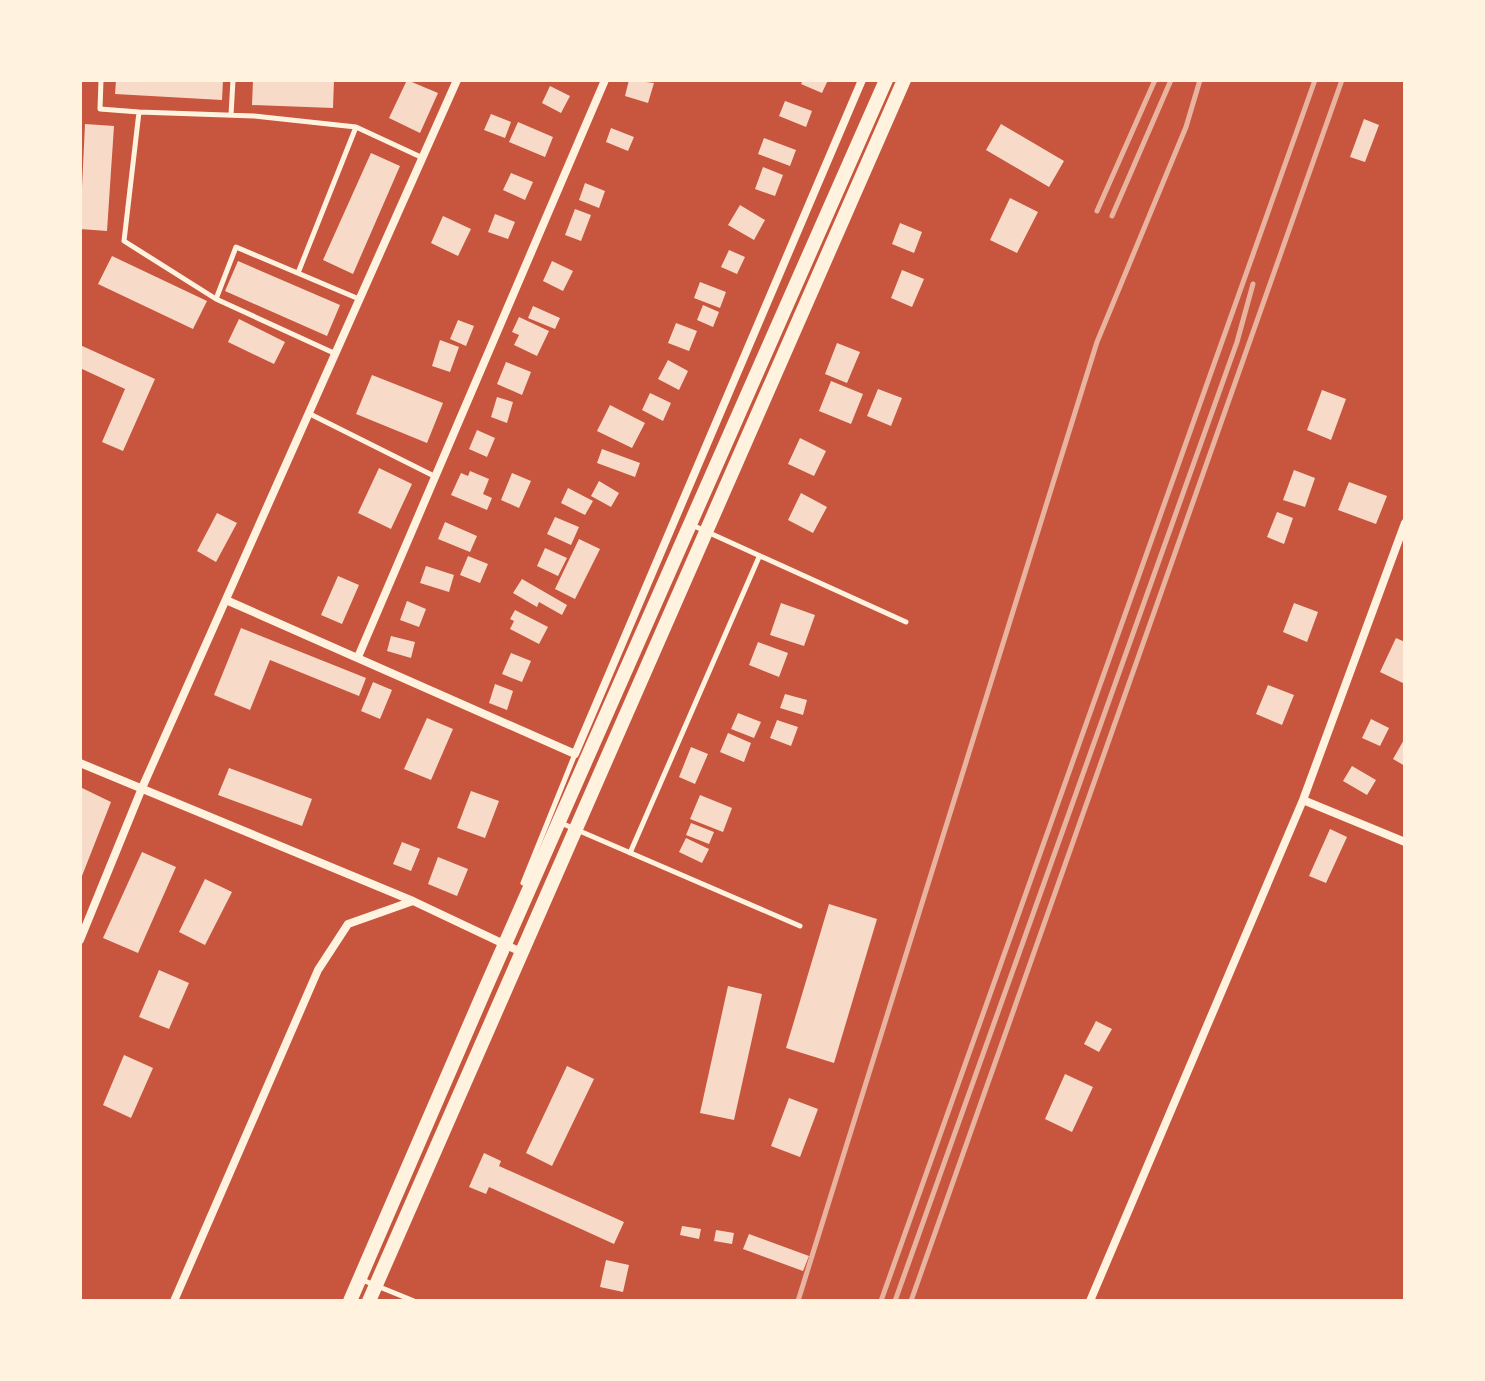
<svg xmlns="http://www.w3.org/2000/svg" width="1485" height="1381" font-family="Roboto,sans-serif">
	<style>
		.building { fill: #f7dbc8 }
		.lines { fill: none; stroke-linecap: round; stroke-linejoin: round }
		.service { stroke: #fff3e0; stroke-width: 5 }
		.minor { stroke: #fff3e0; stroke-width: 8 }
		.primary { stroke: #fff3e0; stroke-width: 14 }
		.rail { stroke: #e9b49f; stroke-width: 5 }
	</style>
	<rect width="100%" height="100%" fill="#c8553d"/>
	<path class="building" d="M116,80H223L222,100L115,94Z
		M253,80H334L333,108L252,105Z
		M407,80L438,93L420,133L389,118Z
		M629,80L654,83L648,103L625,96Z
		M803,80H828L822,93L801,84Z
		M550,86L570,96L561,113L542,103Z
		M785,101L812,111L806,127L779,116Z
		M491,114L511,122L505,138L484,130Z
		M1364,119L1379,125L1365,162L1350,157Z
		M518,122L553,137L545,157L509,142Z
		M85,124L114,126L107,231L80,229Z
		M1001,124L1064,161L1049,187L986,150Z
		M611,128L634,137L628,151L606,142Z
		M764,138L796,150L790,166L758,154Z
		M371,153L400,166L353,274L323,260Z
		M763,167L783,175L775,196L755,189Z
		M511,173L533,182L525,200L503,190Z
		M585,183L605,191L599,208L579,200Z
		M1010,198L1038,212L1017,253L990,240Z
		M740,205L765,220L754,240L728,225Z
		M575,209L591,215L581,241L565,235Z
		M495,214L515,222L508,239L488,232Z
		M443,216L471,229L458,256L431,243Z
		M900,223L922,232L914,253L892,244Z
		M729,250L745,257L737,274L721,267Z
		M112,256L207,301L193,329L98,284Z
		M238,261L340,305L327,336L225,291Z
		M552,261L573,271L563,291L543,281Z
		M902,270L924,279L912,307L891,298Z
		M700,282L726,292L720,308L694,298Z
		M703,305L719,312L713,327L697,320Z
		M533,306L560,318L555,329L528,318Z
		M519,317L549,331L537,356L514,345L519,335L512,332Z
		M239,319L285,342L274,364L228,342Z
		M458,320L474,326L466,346L450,339Z
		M676,323L697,331L689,351L668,343Z
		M440,340L459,347L450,372L432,366Z
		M837,343L860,352L847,383L825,374Z
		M80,345L155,379L123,451L102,442L125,389L80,368Z
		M668,360L688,371L679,390L658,379Z
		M506,362L531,372L522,395L497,384Z
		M372,375L443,403L427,443L356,414Z
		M831,381L863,394L851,424L819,411Z
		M878,389L902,398L891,426L867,416Z
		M1322,390L1346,399L1331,440L1307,430Z
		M650,393L671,403L663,421L642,410Z
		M497,397L513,402L507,423L491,417Z
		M610,405L645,423L632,448L597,431Z
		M477,430L495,438L487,457L469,449Z
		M800,438L826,451L814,476L788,464Z
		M602,449L640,463L635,477L597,463Z
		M379,468L412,484L391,529L358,513Z
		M1294,470L1315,478L1305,507L1283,500Z
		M470,471L489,479L483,494L492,498L487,510L451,495L461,473L468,476Z
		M512,473L531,481L519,508L501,500Z
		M599,481L619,493L611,507L591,496Z
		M1349,482L1387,496L1376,524L1338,510Z
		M568,488L593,501L585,515L561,503Z
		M801,493L827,507L813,533L788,520Z
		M1277,512L1293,518L1284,544L1267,537Z
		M217,513L237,523L216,562L197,551Z
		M555,517L579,527L571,545L547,534Z
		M445,522L477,536L470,552L438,539Z
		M579,539L600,549L575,599L555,589Z
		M545,548L567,558L558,576L537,566Z
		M468,556L488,564L480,583L460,575Z
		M426,566L454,575L449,592L420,583Z
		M338,576L359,585L342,624L321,615Z
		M522,579L567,605L562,615L539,602L537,607L513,593Z
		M407,601L426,609L419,627L400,620Z
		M781,603L815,615L804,646L770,635Z
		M1294,603L1318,612L1307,642L1283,632Z
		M515,610L548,627L539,644L510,629L514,621L510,619Z
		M241,628L366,678L359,696L270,660L250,710L214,695Z
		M391,636L415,642L411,658L387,651Z
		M1396,638L1405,642V684L1380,672Z
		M758,642L788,653L779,677L749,665Z
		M511,653L531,661L522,682L502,674Z
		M373,682L392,690L380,719L361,711Z
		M495,684L513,691L507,710L489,703Z
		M1268,685L1294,695L1282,725L1256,714Z
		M785,694L807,700L803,715L780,708Z
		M738,713L761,722L754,738L731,729Z
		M427,718L453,729L431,780L404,769Z
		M1371,719L1389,728L1380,746L1362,738Z
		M777,720L798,727L791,746L770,738Z
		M728,733L751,743L744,762L720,752Z
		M1405,738V766L1393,759Z
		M691,747L708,754L695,784L679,777Z
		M1352,766L1376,780L1367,795L1343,781Z
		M229,768L312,799L302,826L218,795Z
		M80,787L111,802L80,881Z
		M471,791L499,801L485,838L457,828Z
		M700,795L732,808L723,832L690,819Z
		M691,823L714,832L709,844L686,835Z
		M1330,829L1347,837L1326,883L1309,876Z
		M686,838L709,849L702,863L679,852Z
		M402,842L420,849L411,871L393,864Z
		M142,852L176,867L138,953L103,938Z
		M438,857L468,869L457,896L428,884Z
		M205,879L232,892L205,945L179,932Z
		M829,904L877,919L834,1063L786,1048Z
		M159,970L189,983L169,1029L139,1017Z
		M728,986L762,994L734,1120L700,1113Z
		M1096,1021L1112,1029L1099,1052L1084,1044Z
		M124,1055L153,1068L131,1118L103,1105Z
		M567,1066L594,1079L552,1166L526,1153Z
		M1065,1074L1093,1087L1072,1132L1045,1119Z
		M789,1098L818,1109L800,1157L771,1146Z
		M484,1153L501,1161L499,1166L624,1222L614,1244L489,1187L486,1194L469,1187Z
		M682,1226L701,1229L699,1239L680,1235Z
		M716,1230L734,1233L732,1244L714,1241Z
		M749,1234L809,1256L803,1271L743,1249Z
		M606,1260L629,1265L623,1292L600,1287Z"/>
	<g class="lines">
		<path class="service" d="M101,80L100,109L139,112
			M231,115L233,80
			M298,273L356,127L423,158
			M216,299L124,241L139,112L254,116L356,127
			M336,354L216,299L236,247L359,299
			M310,414L436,477
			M692,525L906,622
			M561,823L800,926
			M630,853L759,557
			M523,883L575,754
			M360,1279L414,1301"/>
		<path class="minor" d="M226,600L575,754L862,80
			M358,657L605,80
			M80,763L413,901L521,952
			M1303,800L1405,842
			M80,940L142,788L457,80
			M174,1301L318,970L348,924L413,901
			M1090,1301L1303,800L1405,523"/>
		<path class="primary" d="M350,1301L486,987L886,80
			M369,1301L904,80"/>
		<path class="rail" d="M1097,211L1155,80
			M1112,216L1171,80
			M798,1301L1097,342L1186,127L1200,80
			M881,1301L1315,80
			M895,1301L1237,342L1253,284
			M911,1301L1342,80"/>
	</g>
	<rect width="1485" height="1381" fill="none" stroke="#fff3e0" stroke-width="164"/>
</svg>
